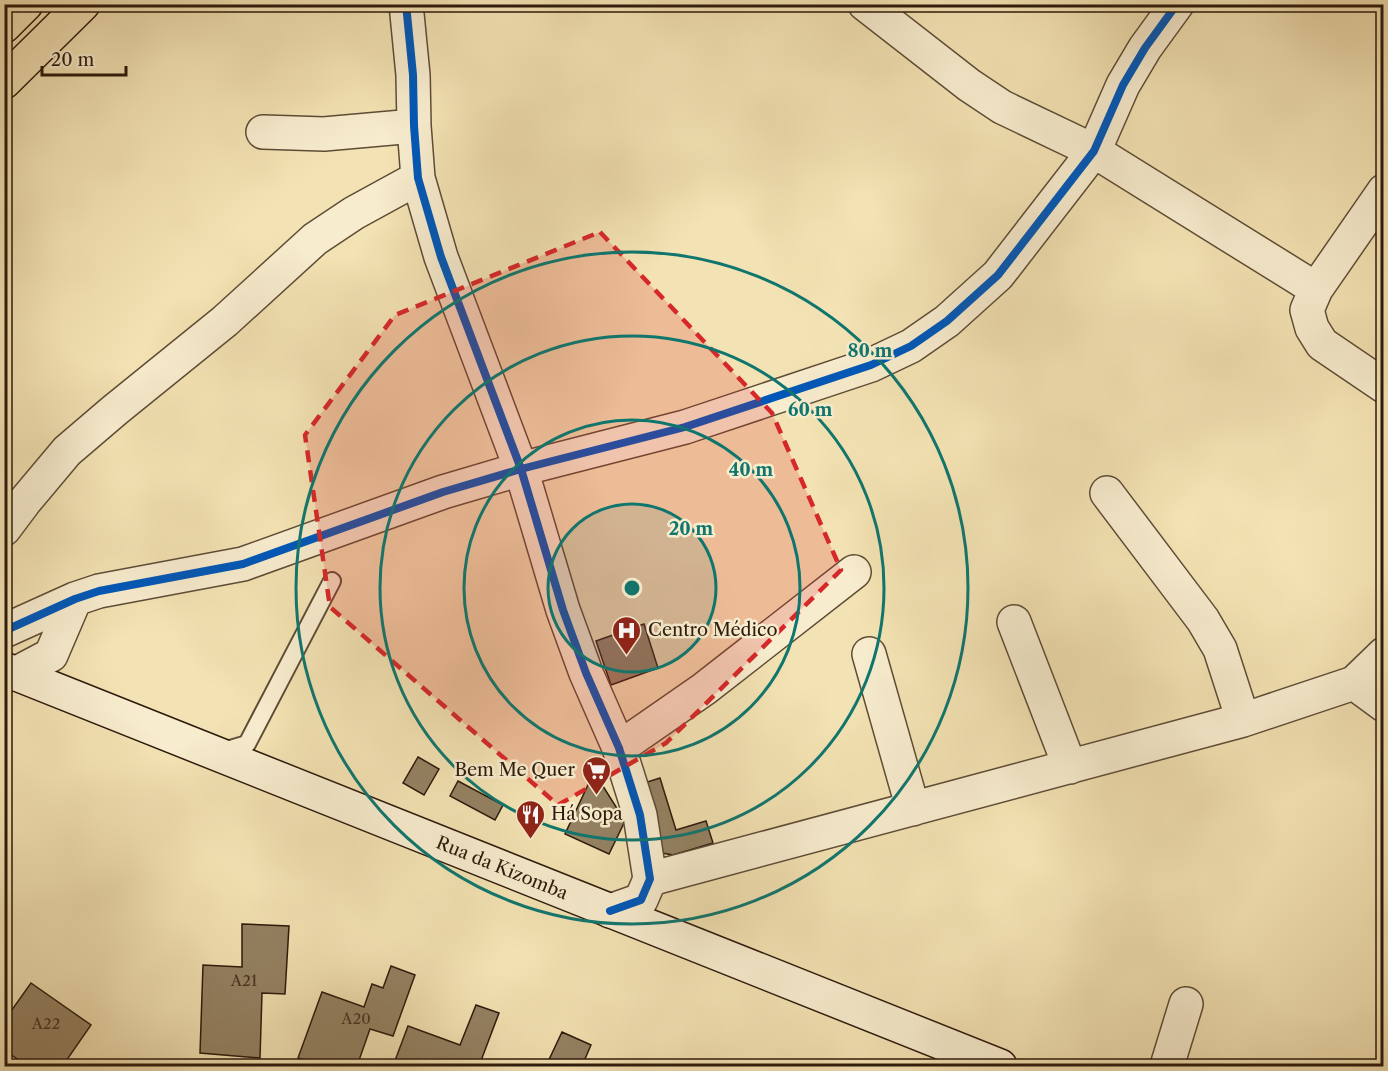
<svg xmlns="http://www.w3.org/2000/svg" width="1388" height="1071" font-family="'Libre Caslon Text',serif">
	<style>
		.building { fill: #948263; stroke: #2d1a0c; stroke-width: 1.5 }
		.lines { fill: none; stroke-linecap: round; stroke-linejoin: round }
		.lane-casing { stroke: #5e4c36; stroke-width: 20 }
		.street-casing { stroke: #5e4c36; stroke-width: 36 }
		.secondary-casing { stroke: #2d1a0c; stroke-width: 36 }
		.highway-casing { stroke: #2d1a0c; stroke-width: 36 }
		.lane { stroke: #f7ecce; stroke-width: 16 }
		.street { stroke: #f7ecce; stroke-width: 33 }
		.secondary { stroke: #f7ecce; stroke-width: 33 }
		.highway { stroke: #f3e2b3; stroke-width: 33 }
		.cycleway-casing { stroke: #f7ecce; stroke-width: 11 }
		.cycleway { stroke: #0057b8; stroke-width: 8 }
		.marked { fill: #d62828; fill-opacity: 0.2; stroke: #d62828; stroke-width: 4.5; stroke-dasharray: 12 8; stroke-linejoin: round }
		.ring { fill: none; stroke: #0f766e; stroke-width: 3 }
		.labels { text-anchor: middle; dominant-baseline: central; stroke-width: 5; stroke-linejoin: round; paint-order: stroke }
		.number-label { font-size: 15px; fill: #473422 }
		.poi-label { font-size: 18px; fill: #2d1a0c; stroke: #f7ecce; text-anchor: start }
		.street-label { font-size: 18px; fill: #2d1a0c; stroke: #f7ecce }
		.centre { fill: #0f766e; stroke: #f7ecce; stroke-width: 3 }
		.ring-label { font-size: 18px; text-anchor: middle; font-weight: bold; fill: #0f766e; stroke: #f7ecce; stroke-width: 5; stroke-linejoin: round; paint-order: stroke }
	</style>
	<rect width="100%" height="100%" fill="#f3e2b3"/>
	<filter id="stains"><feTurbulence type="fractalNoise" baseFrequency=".00333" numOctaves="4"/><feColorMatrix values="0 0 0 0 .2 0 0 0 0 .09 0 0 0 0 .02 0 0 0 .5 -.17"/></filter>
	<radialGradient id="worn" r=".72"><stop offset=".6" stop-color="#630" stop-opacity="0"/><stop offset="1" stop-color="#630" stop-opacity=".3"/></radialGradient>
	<path class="building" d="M644,624L658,668L611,685L596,641Z
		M418,757L439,769L424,795L403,783Z
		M594,772L625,821L609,854L565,834Z
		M660,778L676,830L706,821L713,843L673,855L662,853L638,785Z
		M458,781L503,805L495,820L450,796Z
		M242,924L289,926L285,994L262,993L260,1058L200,1053L203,965L242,967Z
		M391,966L415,975L393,1036L370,1029L357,1066H323L298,1058L322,992L364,1007L372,984L383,988Z
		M31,983L91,1025L66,1061L74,1066H28L4,1050V1021Z
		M476,1005L499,1013L479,1066H393L408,1026L460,1045Z
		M562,1032L591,1045L582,1066H546Z"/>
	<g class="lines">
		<defs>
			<path id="lane" d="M220,752L247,744L332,581"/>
			<path id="street" d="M406,4L413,75L414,126L418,178L441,257L521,469L563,610L586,673L619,748L640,815L650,879L641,900L610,911
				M865,4L969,85L1002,107L1094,151L1316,289
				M263,132L324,134L414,126
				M1384,191L1316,289L1307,310L1312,328L1322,344L1384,386
				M1107,493L1203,620L1220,649L1243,720
				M4,529L25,501L67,451L115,410L225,321L315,239L354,213L418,178
				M1014,622L1070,767
				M4,631L75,599L99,591L243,564L443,492L521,469L685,427L871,365L911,346L947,321L998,275L1094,151L1123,85L1145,48L1177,4
				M869,654L913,809
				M15,674L51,655L75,599
				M1354,683L1384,705
				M619,748L704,689L854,572
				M650,879L1243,720L1354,683L1384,654
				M1167,1066L1186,1004"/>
			<path id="secondary" d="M4,669L1000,1066"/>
			<path id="highway" d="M4,26L26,4
				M4,82L83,4"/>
		</defs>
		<use href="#lane" class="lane-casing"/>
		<use href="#street" class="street-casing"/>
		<use href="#secondary" class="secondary-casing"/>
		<use href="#highway" class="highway-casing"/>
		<use href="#lane" class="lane"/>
		<use href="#street" class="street"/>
		<use href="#secondary" class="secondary"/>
		<use href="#highway" class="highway"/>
		<defs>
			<path id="cycleway" d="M406,4L413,75L414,126L418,178L441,257L521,469L563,610L586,673L619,748L640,815L650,879L641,900L610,911
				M4,631L75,599L99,591L243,564L443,492L521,469L685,427L871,365L911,346L947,321L998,275L1094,151L1123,85L1145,48L1177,4"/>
		</defs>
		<use href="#cycleway" class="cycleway-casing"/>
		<use href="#cycleway" class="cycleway"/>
	</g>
	<path class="marked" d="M600,232L772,413L841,570L666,743L558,805L330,607L305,435L395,315Z"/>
	<circle cx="632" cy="588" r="84" fill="#0f766e" fill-opacity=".12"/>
	<g class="ring">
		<circle cx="632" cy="588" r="84"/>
		<circle cx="632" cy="588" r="168"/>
		<circle cx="632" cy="588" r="252"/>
		<circle cx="632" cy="588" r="336"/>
	</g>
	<defs>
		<symbol id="hospital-pin" viewBox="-11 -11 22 30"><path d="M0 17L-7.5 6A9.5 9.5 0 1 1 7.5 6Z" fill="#8f2418" stroke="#f7ecce"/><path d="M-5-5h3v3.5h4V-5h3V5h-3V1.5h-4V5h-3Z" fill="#fff"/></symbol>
		<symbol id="supermarket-pin" viewBox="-11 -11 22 30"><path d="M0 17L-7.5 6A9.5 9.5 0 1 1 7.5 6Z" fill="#8f2418" stroke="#f7ecce"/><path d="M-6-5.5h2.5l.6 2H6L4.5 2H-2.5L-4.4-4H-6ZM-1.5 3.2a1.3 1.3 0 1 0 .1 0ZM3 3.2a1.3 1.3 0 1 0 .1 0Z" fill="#fff"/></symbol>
		<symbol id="restaurant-pin" viewBox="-11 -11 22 30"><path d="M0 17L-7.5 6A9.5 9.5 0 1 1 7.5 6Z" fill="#8f2418" stroke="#f7ecce"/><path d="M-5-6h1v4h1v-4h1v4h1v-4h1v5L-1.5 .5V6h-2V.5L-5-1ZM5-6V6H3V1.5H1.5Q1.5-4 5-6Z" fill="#fff"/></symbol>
	</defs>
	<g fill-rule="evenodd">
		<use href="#hospital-pin" x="610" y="614" width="33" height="45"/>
		<use href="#supermarket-pin" x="580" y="754" width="33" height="45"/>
		<use href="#restaurant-pin" x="514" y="798" width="33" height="45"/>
	</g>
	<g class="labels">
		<g class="number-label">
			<text x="244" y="980">A21</text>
			<text x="356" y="1018">A20</text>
			<text x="46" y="1023">A22</text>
		</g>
		<g class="poi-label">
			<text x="648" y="630">Centro Médico</text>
			<text x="575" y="770" text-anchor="end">Bem Me Quer</text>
			<text x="551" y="814">Há Sopa</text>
		</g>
		<g class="street-label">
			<text transform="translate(502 868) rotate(22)">Rua da Kizomba</text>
		</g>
	</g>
	<circle cx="632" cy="588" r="9" class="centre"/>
	<g class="ring-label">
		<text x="870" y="357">80 m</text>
		<text x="810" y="416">60 m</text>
		<text x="751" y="476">40 m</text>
		<text x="691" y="535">20 m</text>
	</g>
	<rect width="1388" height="1071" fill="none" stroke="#f3e2b3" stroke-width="24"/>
	<rect x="6" y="6" width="1376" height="1059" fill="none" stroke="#2d1a0c" stroke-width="3"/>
	<rect x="12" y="12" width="1364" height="1047" fill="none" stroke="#2d1a0c" stroke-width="1.5"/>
	<path d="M42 66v9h84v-9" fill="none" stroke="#2d1a0c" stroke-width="3"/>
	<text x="51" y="66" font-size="18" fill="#2d1a0c" stroke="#f7ecce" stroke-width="4.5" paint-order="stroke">20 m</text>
	<rect width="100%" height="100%" filter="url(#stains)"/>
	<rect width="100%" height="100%" fill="url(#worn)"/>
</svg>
